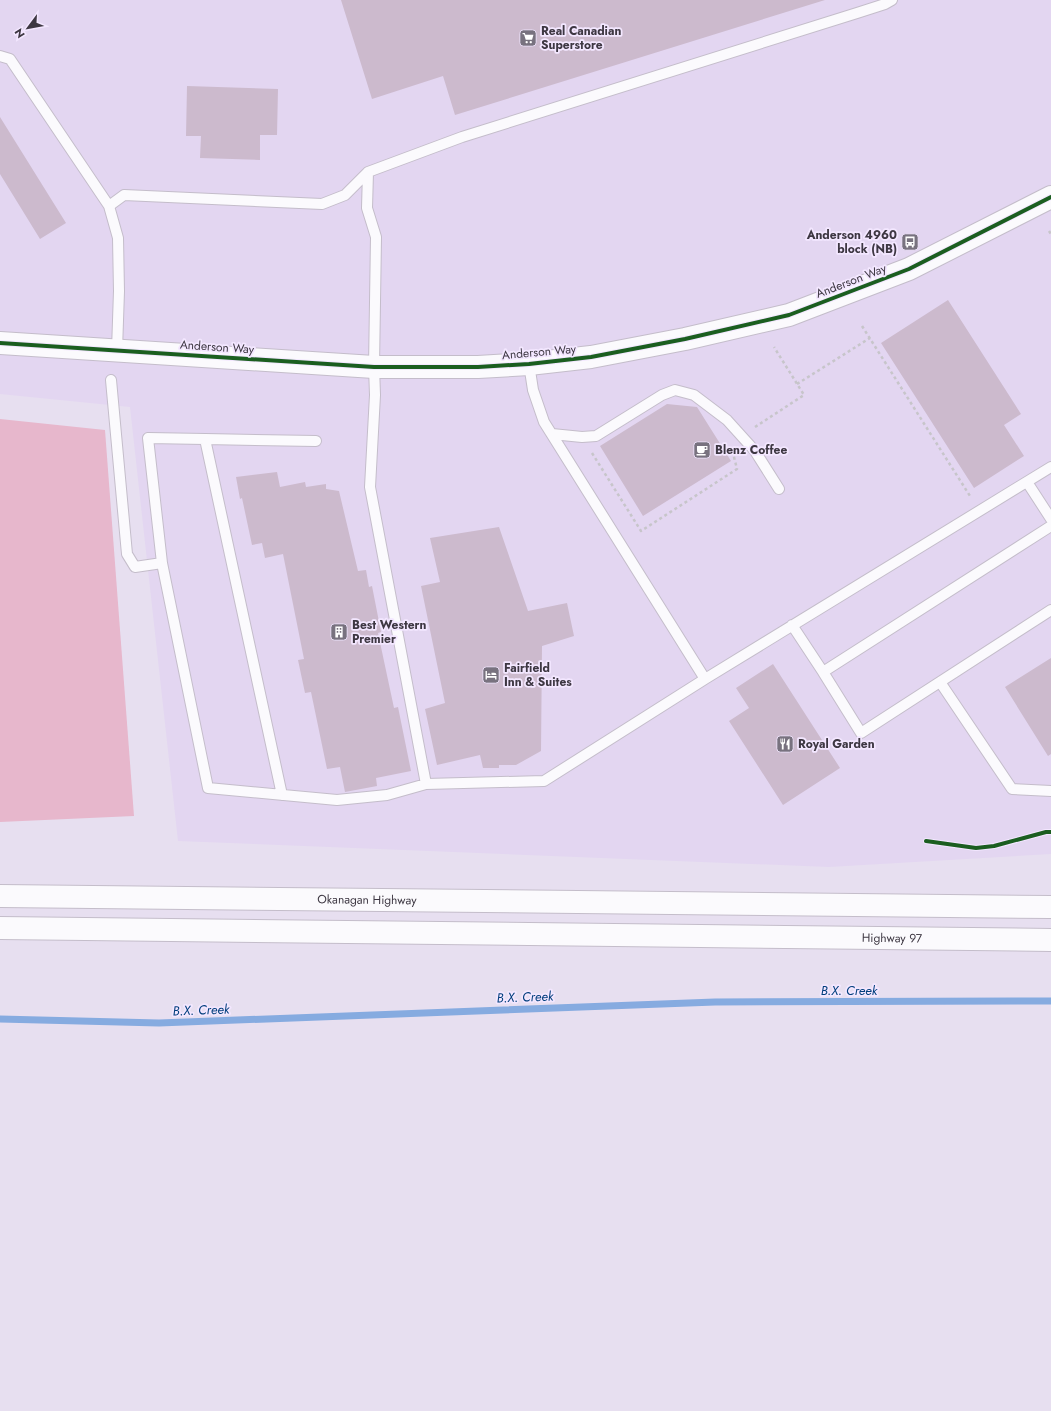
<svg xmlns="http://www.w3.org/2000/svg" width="1051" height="1411" font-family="Jost,sans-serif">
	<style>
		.built { fill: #e3d6f1 }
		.green { fill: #e7b7cc }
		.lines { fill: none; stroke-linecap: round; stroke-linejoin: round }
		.stream { stroke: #86abe0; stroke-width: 7 }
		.building { fill: #ccbacd }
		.lane-casing { stroke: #c4bdca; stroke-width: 12 }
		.secondary-casing { stroke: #c4bdca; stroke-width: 24 }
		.highway-casing { stroke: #c4bdca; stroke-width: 24 }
		.path { stroke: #c7c5ca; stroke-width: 2.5; stroke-dasharray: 3 3; stroke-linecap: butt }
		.lane { stroke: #fbfafd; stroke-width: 10 }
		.secondary { stroke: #fbfafd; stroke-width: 22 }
		.highway { stroke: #fbfafd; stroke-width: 22 }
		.cycleway-casing { stroke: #f3e7ff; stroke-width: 6 }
		.cycleway { stroke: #1b5e20; stroke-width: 4 }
		.labels { text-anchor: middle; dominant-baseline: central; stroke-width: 3.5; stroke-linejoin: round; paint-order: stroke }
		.poi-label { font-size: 12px; font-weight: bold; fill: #3d3742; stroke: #f3e7ff; text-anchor: start }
		.street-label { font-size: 12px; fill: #3d3742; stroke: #f3e7ff }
		.water-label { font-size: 13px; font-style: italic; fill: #003e7c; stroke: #f3e7ff }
	</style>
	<rect width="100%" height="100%" fill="#e7dff0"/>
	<path class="built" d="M0,0H1051V854L829,867L178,841L130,407L0,394Z"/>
	<path class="green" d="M0,419L105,430L134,816L0,822Z"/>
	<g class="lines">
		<path class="stream" d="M0,1019L159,1023L715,1002L1051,1001"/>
	</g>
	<path class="building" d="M341,0H825L455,115L443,76L372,99Z
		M187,86L278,89L277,135H260V160L200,158L201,136H186Z
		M0,117L66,223L40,239L0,174Z
		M948,300L1021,414L1004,425L1024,456L974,488L881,343Z
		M667,404L697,407L731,461L643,516L600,446Z
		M277,472L280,487L305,482L306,487L326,484V489L339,491L358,571L366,570L369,587L372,586L381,632L378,633L394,708L398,707L411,771L376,778L377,786L345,792L340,767L327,769L311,692L305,693L298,660L304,659L283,554L265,558L262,543L252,545L242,498L240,499L236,477Z
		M499,527L528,611L567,603L574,636L542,646L541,751L516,765H499V768H483L480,755L437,765L425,709L445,703L421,586L440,582L430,538Z
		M1051,658V754L1048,756L1005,687Z
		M773,664L840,768L783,805L729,721L749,708L736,688Z"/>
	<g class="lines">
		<defs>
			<path id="lane" d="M0,56L10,59L109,206L118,238L119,291L117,350
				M109,206L124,195L322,204L345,195L368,172
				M529,364L533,390L544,422L705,679L1051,467
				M111,380L127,554L135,567L162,563L208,788L337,800L387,795L426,784
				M552,434L582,437L596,436L662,395L675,390L694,395L727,420L755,451L779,489
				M1027,482L1051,519
				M162,563L148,438L205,439
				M792,625L823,672L1051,526
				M823,672L861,733L1051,610
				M705,679L544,781L426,784L370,487L375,395L374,367L376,237L367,208L368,172L462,137L857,13L885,4L892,0
				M940,682L1012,789L1051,791
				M282,795L205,439L316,441"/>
			<path id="secondary" d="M0,343L374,367H478L529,364L591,357L685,339L789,315L909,269L1051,197"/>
			<g id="highway">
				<path id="s1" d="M0,896L1051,907"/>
				<path id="s2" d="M0,928L1051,940"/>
			</g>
		</defs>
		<use href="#lane" class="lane-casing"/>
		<use href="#secondary" class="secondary-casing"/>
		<use href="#highway" class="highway-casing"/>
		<path class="path" d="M1049,231L1051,234
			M862,326L970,496
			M797,384L870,338
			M755,427L804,395L774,347
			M592,453L641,531L737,469L733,453"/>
		<use href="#lane" class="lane"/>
		<use href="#secondary" class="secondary"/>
		<use href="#highway" class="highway"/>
		<defs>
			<path id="cycleway" d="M0,343L374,367H478L529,364L591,357L685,339L789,315L909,269L1051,197
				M926,841L976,848L994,846L1046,832H1051"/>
		</defs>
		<use href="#cycleway" class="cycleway-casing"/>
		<use href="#cycleway" class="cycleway"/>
	</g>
	<defs>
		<symbol id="supermarket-square" viewBox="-11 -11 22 22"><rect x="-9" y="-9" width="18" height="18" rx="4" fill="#78727f" stroke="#f3e7ff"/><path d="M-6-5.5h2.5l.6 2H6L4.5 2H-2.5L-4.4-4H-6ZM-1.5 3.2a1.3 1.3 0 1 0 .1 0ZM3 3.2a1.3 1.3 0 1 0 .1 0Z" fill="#fff"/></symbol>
		<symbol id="bus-square" viewBox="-11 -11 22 22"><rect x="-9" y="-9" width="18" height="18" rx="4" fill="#78727f" stroke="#f3e7ff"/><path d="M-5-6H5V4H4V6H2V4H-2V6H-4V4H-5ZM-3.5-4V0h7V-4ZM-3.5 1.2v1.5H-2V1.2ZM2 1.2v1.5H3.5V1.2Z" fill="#fff"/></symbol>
		<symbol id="cafe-square" viewBox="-11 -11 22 22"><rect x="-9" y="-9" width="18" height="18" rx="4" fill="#78727f" stroke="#f3e7ff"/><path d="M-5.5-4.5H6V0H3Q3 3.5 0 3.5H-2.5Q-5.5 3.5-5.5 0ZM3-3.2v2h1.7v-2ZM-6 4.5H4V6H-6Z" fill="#fff"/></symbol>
		<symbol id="building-square" viewBox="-11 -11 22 22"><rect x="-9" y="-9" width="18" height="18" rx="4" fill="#78727f" stroke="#f3e7ff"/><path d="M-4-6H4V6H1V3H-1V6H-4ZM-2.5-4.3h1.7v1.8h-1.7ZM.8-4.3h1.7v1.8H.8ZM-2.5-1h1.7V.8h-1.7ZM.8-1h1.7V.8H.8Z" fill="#fff"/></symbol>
		<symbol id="hotel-square" viewBox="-11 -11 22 22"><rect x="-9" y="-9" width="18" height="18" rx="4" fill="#78727f" stroke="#f3e7ff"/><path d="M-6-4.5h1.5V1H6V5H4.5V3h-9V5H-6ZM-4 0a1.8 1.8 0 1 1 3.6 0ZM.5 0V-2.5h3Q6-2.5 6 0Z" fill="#fff"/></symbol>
		<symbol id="restaurant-square" viewBox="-11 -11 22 22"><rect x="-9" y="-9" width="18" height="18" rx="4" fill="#78727f" stroke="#f3e7ff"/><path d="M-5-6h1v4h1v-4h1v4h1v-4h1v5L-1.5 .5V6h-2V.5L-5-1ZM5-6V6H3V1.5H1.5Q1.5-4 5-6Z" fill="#fff"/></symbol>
	</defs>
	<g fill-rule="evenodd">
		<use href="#supermarket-square" x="518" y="28" width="20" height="20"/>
		<use href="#bus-square" x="900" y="232" width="20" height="20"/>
		<use href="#cafe-square" x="692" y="440" width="20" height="20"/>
		<use href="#building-square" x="329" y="622" width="20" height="20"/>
		<use href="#hotel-square" x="481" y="665" width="20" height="20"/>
		<use href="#restaurant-square" x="775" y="734" width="20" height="20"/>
	</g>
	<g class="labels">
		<g class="poi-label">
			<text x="541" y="31">Real Canadian<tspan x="541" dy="14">Superstore</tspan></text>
			<text x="897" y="235" text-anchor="end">Anderson 4960<tspan x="897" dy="14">block (NB)</tspan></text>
			<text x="715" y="450">Blenz Coffee</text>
			<text x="352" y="625">Best Western<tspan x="352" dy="14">Premier</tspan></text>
			<text x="504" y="668">Fairfield<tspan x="504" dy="14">Inn &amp; Suites</tspan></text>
			<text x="798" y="744">Royal Garden</text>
		</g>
		<g class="street-label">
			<text transform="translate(851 281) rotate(-21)">Anderson Way</text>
			<text transform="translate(217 347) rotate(4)">Anderson Way</text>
			<text transform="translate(539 352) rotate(-5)">Anderson Way</text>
			<text stroke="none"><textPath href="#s1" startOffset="367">Okanagan Highway</textPath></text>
			<text stroke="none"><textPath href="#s2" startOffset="892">Highway 97</textPath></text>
		</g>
		<g class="water-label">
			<text x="849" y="990">B.X. Creek</text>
			<text transform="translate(525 997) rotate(-2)">B.X. Creek</text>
			<text transform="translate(201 1010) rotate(-2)">B.X. Creek</text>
		</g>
	</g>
	<g transform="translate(28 28) rotate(238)" stroke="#f3e7ff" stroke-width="3" paint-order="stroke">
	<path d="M0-3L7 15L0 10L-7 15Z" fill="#3d3742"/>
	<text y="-6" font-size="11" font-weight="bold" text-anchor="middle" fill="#3d3742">N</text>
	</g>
</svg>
